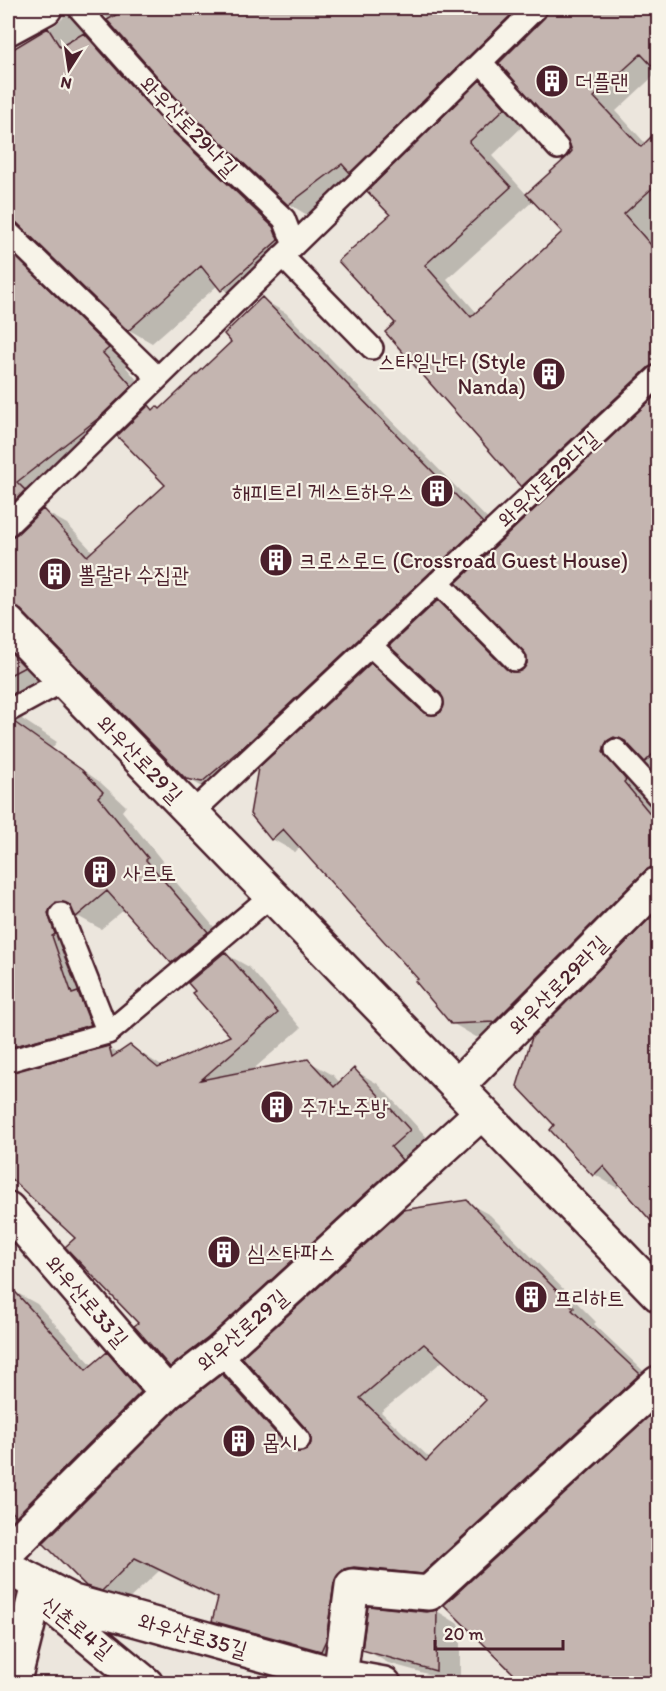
<svg xmlns="http://www.w3.org/2000/svg" width="666" height="1691" font-family="Itim,'Poor Story',sans-serif">
	<style>
		.shadow { fill: #0003; fill-rule: evenodd }
		.building { fill: #c4b5b0; stroke: #4a1f2b; stroke-width: 1.5; fill-rule: evenodd }
		.lines { fill: none; stroke-linecap: round; stroke-linejoin: round }
		.service-casing { stroke: #4a1f2b; stroke-width: 26 }
		.minor-casing { stroke: #4a1f2b; stroke-width: 38 }
		.service { stroke: #f7f3e8; stroke-width: 21 }
		.minor { stroke: #f7f3e8; stroke-width: 33 }
		.labels { text-anchor: middle; dominant-baseline: central; stroke-width: 4.5; stroke-linejoin: round; paint-order: stroke }
		.poi-label { font-size: 22px; fill: #4a1f2b; stroke: #f7f3e8; text-anchor: start }
		.street-label { font-size: 22px; fill: #4a1f2b; stroke: #f7f3e8 }
	</style>
	<rect width="100%" height="100%" fill="#ece6dd"/>
	<filter id="ink" filterUnits="userSpaceOnUse"><feTurbulence type="fractalNoise" baseFrequency=".0167" numOctaves="2"/><feDisplacementMap in="SourceGraphic" scale="12" xChannelSelector="R" yChannelSelector="G"/><feConvolveMatrix kernelMatrix="1 2 1 2 8 2 1 2 1" color-interpolation-filters="sRGB"/></filter>
	<g filter="url(#ink)">
		<path class="shadow" d="M65,8H658V72L616,111L646,144L658,132V370L644,361L643,364L658,373V778L636,751L630,754L658,805V893L518,1035L476,1037L452,1023L420,979L301,846L295,852L272,839L260,766L227,795L211,792L187,778L30,617L8,604V537L17,536L27,526L12,517L8,521V54L55,25L63,18ZM100,10L188,109L289,204L312,218L363,179L375,186L392,215L397,323L522,485L546,499L506,538L286,313L262,299L233,342L161,410L158,408L155,410L148,406L154,400L126,367L131,362L23,236L30,234L129,330L152,343L218,285L245,303L301,253L294,239L94,11ZM500,62L572,144L574,152L527,195L492,156L527,122L504,96L479,82ZM534,200L564,232L477,313L447,279ZM118,434L168,485L93,552L67,524L42,510L48,504L39,495ZM458,582L529,657L526,670L519,673L461,615L437,601ZM391,645L442,693L446,700L443,712L435,717L394,678L370,664Z
			M10,653L33,666L48,681L8,702V661L11,665Z
			M8,703L24,716L22,719L57,742L52,748L100,782L126,806L122,811L171,872L169,874L231,947L224,953L249,967L301,1028L250,1072L308,1061L333,1075L340,1083L354,1070L378,1084L433,1144L195,1380L171,1366L77,1238L8,1174ZM125,909L172,962L197,977L233,1037L163,1067L130,1046L119,1054L109,1048L18,1073L28,1062L114,1038L72,927L79,917L101,929Z
			M658,912V1227L621,1184L617,1188L594,1174L556,1125L533,1038Z
			M466,1202L490,1215L596,1322L594,1324L658,1385L446,1586L369,1581L344,1663L237,1634L214,1620L219,1600L159,1571L125,1603L111,1599L87,1585L223,1376L246,1389L303,1453L309,1450ZM444,1360L488,1400L431,1459L381,1412Z
			M8,1288L37,1304L93,1366L107,1354L133,1369L166,1408L8,1530Z
			M658,1410V1684H514L515,1673L446,1605Z
			M437,1611L460,1625V1683L388,1663L364,1649L427,1613Z"/>
		<path class="building" d="M128,8H518L350,173L342,164L288,205L187,110L107,20Z
			M548,8H658V72L641,54L594,97L641,147L658,130V183L624,214L658,253V364L649,367L521,487L385,332L395,323L338,261L390,215L367,191L480,80L505,108L469,142L511,187L425,265L471,317L562,232L526,194L567,157L572,151L570,145L499,63L545,17Z
			M48,28L60,47L84,33L169,128L273,227L278,240L221,291L201,266L128,331L17,223L8,220V52Z
			M8,249L109,348L103,353L132,386L100,417L17,482L25,490L8,508Z
			M262,297L483,523L250,741L202,782L186,779L21,610L8,605V537L17,534L43,509L87,556L165,485L117,436L149,405L153,410L157,406L160,409L231,342L224,334Z
			M658,393V749L645,762L625,741L614,737L607,741L603,752L626,780L624,782L658,823V866L645,871L494,1022L451,1024L415,981L418,979L283,829L271,840L250,814L258,768L371,663L424,713L435,715L441,712L444,705L441,694L389,646L438,600L506,669L512,672L523,669L527,663L524,652L456,583Z
			M8,649L25,667L8,676Z
			M14,722L82,770L103,792L98,797L148,858L146,860L208,932L171,963L107,891L76,917L68,904L56,902L48,913L55,934L52,936L72,994L78,992L91,1025L8,1048V724Z
			M658,910V1229L603,1166L593,1176L550,1130L554,1125L517,1086L532,1037Z
			M225,952L278,1013L201,1080L308,1059L334,1087L354,1068L410,1130L391,1147L402,1160L208,1338L170,1367L134,1326L138,1323L65,1247L75,1238L8,1176V1073L109,1046L112,1057L130,1045L158,1068L230,1036L192,993L195,991L188,983Z
			M467,1200L574,1308L572,1310L640,1374L422,1574L354,1567L344,1569L334,1583L326,1640L321,1651L212,1621L218,1598L135,1558L102,1591L86,1586L43,1543L179,1407L222,1374L290,1449L296,1452L307,1450L311,1443L308,1431L242,1357L403,1210ZM424,1344L486,1400L426,1461L360,1398Z
			M8,1284L86,1370L107,1352L141,1392L16,1516L8,1507Z
			M658,1408V1683H523L444,1605Z
			M368,1606L427,1612L437,1610L436,1671L362,1650Z"/>
		<g class="lines">
			<defs>
				<path id="service" d="M79,8L178,119L284,219L294,245
					M481,62L558,148
					M8,232L156,376
					M282,256L372,348
					M8,525L536,8
					M438,582L515,660
					M370,645L432,703
					M8,711L63,681
					M616,750L658,796
					M192,813L658,376
					M61,914L108,1033
					M8,1061L108,1033L272,895
					M220,1352L299,1440"/>
				<path id="minor" d="M8,28L45,8
					M8,623L658,1294
					M457,1086L658,884
					M8,1209L167,1393
					M8,1551L167,1393L220,1352L481,1113
					M8,1568L73,1602L340,1676L384,1684
					M43,1599L146,1684
					M340,1676L352,1586L429,1593L658,1383
					M10,1684L15,1676L36,1593L33,1581"/>
			</defs>
			<use href="#service" class="service-casing"/>
			<use href="#minor" class="minor-casing"/>
			<use href="#service" class="service"/>
			<use href="#minor" class="minor"/>
		</g>
	</g>
	<defs>
		<symbol id="building-disc" viewBox="-11 -11 22 22"><circle r="9.5" fill="#4a1f2b" stroke="#f7f3e8"/><path d="M-4-6H4V6H1V3H-1V6H-4ZM-2.5-4.3h1.7v1.8h-1.7ZM.8-4.3h1.7v1.8H.8ZM-2.5-1h1.7V.8h-1.7ZM.8-1h1.7V.8H.8Z" fill="#fff"/></symbol>
	</defs>
	<g fill-rule="evenodd">
		<use href="#building-disc" x="533" y="62" width="38" height="38"/>
		<use href="#building-disc" x="530" y="355" width="38" height="38"/>
		<use href="#building-disc" x="418" y="472" width="38" height="38"/>
		<use href="#building-disc" x="257" y="541" width="38" height="38"/>
		<use href="#building-disc" x="36" y="555" width="38" height="38"/>
		<use href="#building-disc" x="81" y="853" width="38" height="38"/>
		<use href="#building-disc" x="258" y="1088" width="38" height="38"/>
		<use href="#building-disc" x="205" y="1233" width="38" height="38"/>
		<use href="#building-disc" x="512" y="1278" width="38" height="38"/>
		<use href="#building-disc" x="220" y="1422" width="38" height="38"/>
	</g>
	<g class="labels">
		<g class="poi-label">
			<text x="575" y="81">더플랜</text>
			<text x="526" y="361" text-anchor="end">스타일난다 (Style<tspan x="526" dy="25">Nanda)</tspan></text>
			<text x="414" y="491" text-anchor="end">해피트리 게스트하우스</text>
			<text x="299" y="560">크로스로드 (Crossroad Guest House)</text>
			<text x="78" y="574">뽈랄라 수집관</text>
			<text x="123" y="872">사르토</text>
			<text x="300" y="1107">주가노주방</text>
			<text x="247" y="1252">심스타파스</text>
			<text x="554" y="1297">프리하트</text>
			<text x="262" y="1441">몹시</text>
		</g>
		<g class="street-label">
			<text transform="translate(189 126) rotate(46)">와우산로29나길</text>
			<text transform="translate(548 479) rotate(-43)">와우산로29다길</text>
			<text transform="translate(140 759) rotate(46)">와우산로29길</text>
			<text transform="translate(558 985) rotate(-45)">와우산로29라길</text>
			<text transform="translate(87 1301) rotate(49)">와우산로33길</text>
			<text transform="translate(242 1330) rotate(-41)">와우산로29길</text>
			<text transform="translate(77 1627) rotate(39)">신촌로4길</text>
			<text transform="translate(193 1635) rotate(16)">와우산로35길</text>
		</g>
	</g>
	<rect width="666" height="1691" fill="none" stroke="#f7f3e8" stroke-width="30"/>
	<rect x="15" y="15" width="636" height="1661" fill="none" stroke="#4a1f2b" stroke-width="2" filter="url(#ink)"/>
	<g transform="translate(69 69) rotate(192)" stroke="#f7f3e8" stroke-width="4.5" paint-order="stroke">
	<path d="M0-4.5L10 22L0 15L-10 22Z" fill="#4a1f2b"/>
	<text y="-9" font-size="16" font-weight="bold" text-anchor="middle" fill="#4a1f2b">N</text>
	</g>
	<path d="M435 1640v9h128v-9" fill="none" stroke="#4a1f2b" stroke-width="3"/>
	<text x="444" y="1640" font-size="18" fill="#4a1f2b" stroke="#f7f3e8" stroke-width="4.5" paint-order="stroke">20 m</text>
</svg>
